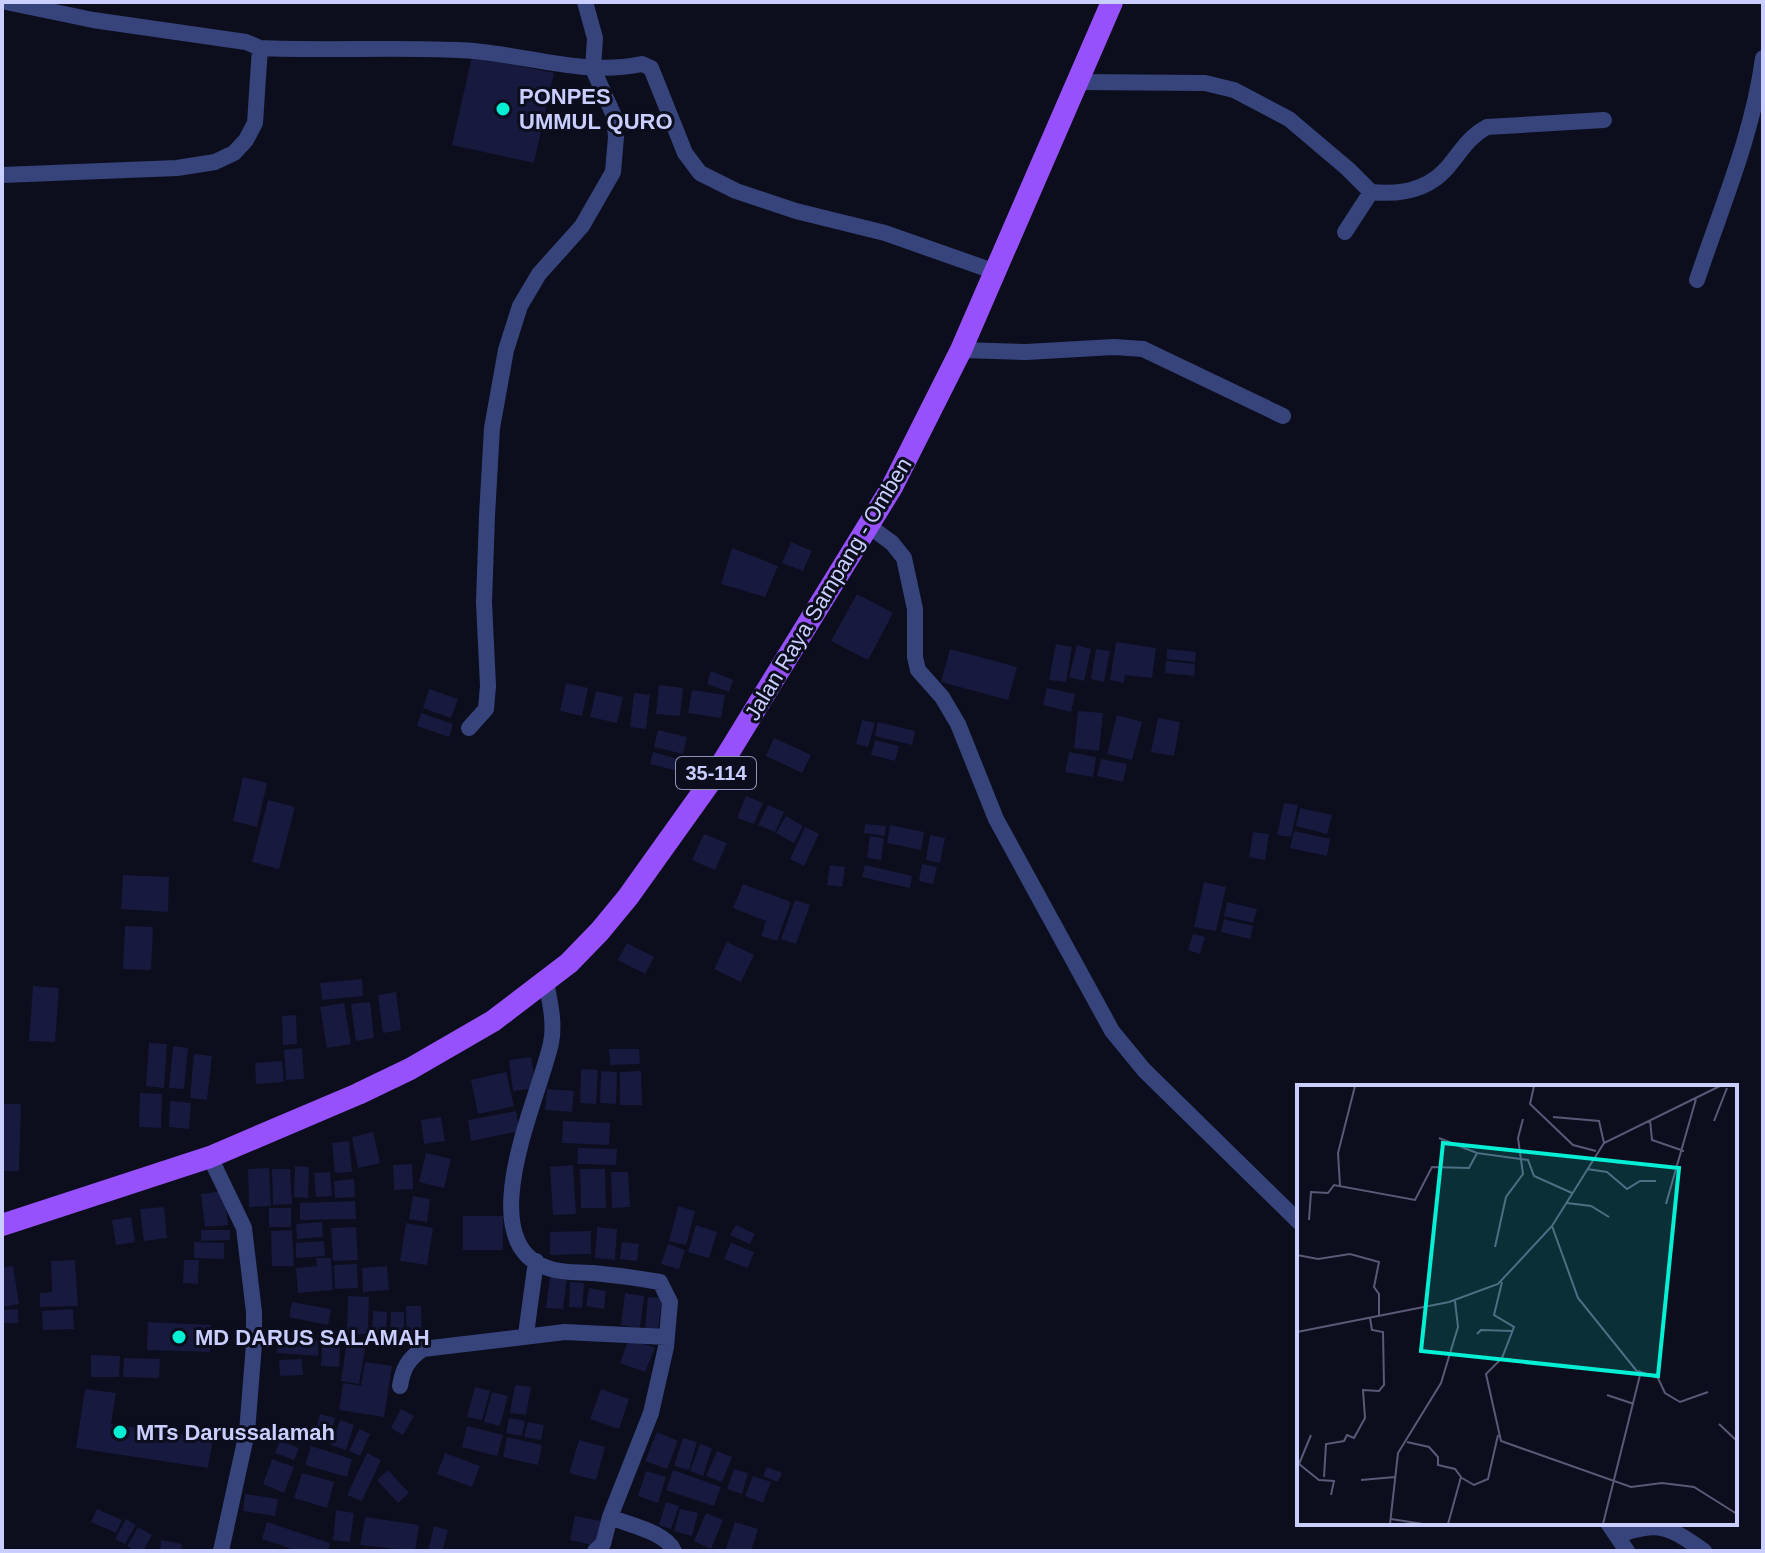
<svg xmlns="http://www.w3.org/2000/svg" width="1765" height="1553" font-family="Arial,sans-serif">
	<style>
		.building { fill: #18193e }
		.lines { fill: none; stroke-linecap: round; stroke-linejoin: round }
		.minor { stroke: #37447b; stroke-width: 16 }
		.primary { stroke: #9751fc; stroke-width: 22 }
		.poi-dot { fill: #04efd3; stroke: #0c0d1d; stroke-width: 3 }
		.labels { text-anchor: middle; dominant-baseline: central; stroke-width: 6; stroke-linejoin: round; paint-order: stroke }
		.shield { fill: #0c0d1d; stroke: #9094ba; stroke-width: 2 }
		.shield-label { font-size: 20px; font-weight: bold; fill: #c9cefe }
		.poi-label { font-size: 22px; font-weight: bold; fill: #c9cefe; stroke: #0c0d1d; text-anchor: start }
		.street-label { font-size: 22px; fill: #c9cefe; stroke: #0c0d1d }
		.inset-road { fill: none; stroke: #585a77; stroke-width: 2 }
		.view { fill: #04efd3; fill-opacity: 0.15; stroke: #04efd3; stroke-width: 4 }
		.inset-edge { fill: none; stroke: #c9cefe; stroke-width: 4 }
	</style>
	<rect width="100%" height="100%" fill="#0c0d1d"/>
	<path class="building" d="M472,56L554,73L534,163L452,145Z
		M791,542L812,551L803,571L782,563Z
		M732,548L778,566L765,597L721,584Z
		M857,594L893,613L868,660L831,641Z
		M1116,642L1156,648L1152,678L1125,675L1124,683L1110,680Z
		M1056,644L1072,647L1066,682L1049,680Z
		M1077,645L1091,649L1084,681L1069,677Z
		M950,649L1017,667L1008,700L941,682Z
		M1096,649L1110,651L1104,682L1091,679Z
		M1167,649L1196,652L1195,662L1167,659Z
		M1166,661L1195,664L1194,676L1165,673Z
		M711,671L733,680L729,692L707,684Z
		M566,683L588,688L582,716L560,711Z
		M659,685L683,688L680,716L656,714Z
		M1047,688L1075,694L1071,712L1043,705Z
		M429,689L458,699L451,718L423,708Z
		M692,690L725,695L721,718L688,713Z
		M596,691L623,697L617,723L590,717Z
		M634,693L650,695L646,729L630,727Z
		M1078,711L1103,713L1099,751L1074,748Z
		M421,713L453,724L449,737L417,726Z
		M1117,715L1142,722L1132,760L1107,754Z
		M1158,718L1180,722L1174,756L1151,752Z
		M862,720L875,723L868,747L856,744Z
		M878,722L915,731L912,745L875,736Z
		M658,730L687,737L683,754L654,747Z
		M774,738L811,755L802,773L766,756Z
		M875,740L899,746L895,761L871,755Z
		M653,752L681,760L678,771L650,764Z
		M1069,752L1096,757L1093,777L1065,772Z
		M1101,759L1127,764L1123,782L1097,776Z
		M243,777L267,783L257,827L233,821Z
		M746,796L763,803L754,824L737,818Z
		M268,800L295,807L279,869L252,862Z
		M1284,803L1298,805L1291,837L1277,835Z
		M768,805L784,812L775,832L758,825Z
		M1300,808L1332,815L1327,834L1296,826Z
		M786,816L803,826L794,843L776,833Z
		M865,824L886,826L885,836L864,833Z
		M890,825L924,832L921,850L887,843Z
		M805,827L819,834L804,866L790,859Z
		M1294,831L1330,839L1327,856L1290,848Z
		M1253,832L1269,834L1265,860L1249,857Z
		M704,834L727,843L715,870L692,860Z
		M930,835L945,838L940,863L926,860Z
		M870,836L884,838L881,860L867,858Z
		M922,864L937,867L933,884L919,881Z
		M830,865L845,867L842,887L827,885Z
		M865,865L912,876L910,888L862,877Z
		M123,875L169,877L168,912L121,909Z
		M1204,882L1226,887L1216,931L1194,927Z
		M743,884L791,902L777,941L761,936L766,921L733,908Z
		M795,900L810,905L796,944L781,939Z
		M1227,902L1257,909L1253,923L1224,916Z
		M1224,919L1253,926L1250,939L1221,932Z
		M125,926L153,927L151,970L123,969Z
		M1193,934L1205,937L1200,954L1188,950Z
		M727,942L754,955L741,982L714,969Z
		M627,943L654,957L645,974L618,960Z
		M362,979L363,996L322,1000L320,983Z
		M33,986L59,988L55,1042L29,1041Z
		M396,992L401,1030L383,1033L378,995Z
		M370,1002L374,1038L356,1041L351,1004Z
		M344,1003L351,1044L327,1048L320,1007Z
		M296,1015L297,1044L283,1045L282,1016Z
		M149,1043L167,1044L164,1088L146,1086Z
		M173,1046L188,1048L184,1089L169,1088Z
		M302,1048L304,1079L286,1080L284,1050Z
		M609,1049H639L640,1064L610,1065Z
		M194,1054L212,1056L207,1100L190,1098Z
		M531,1057L536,1088L513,1091L509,1060Z
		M282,1061L284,1082L256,1084L255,1063Z
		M581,1069L598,1070L596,1104L580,1103Z
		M601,1071L617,1072L616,1104L600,1103Z
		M641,1071L642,1105H620V1072Z
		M506,1072L514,1106L478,1114L471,1080Z
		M547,1089L574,1091L572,1112L545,1110Z
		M140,1093L162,1094L161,1128L139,1127Z
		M170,1101L191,1103L189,1129L169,1127Z
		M2,1104H21L19,1171H2Z
		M516,1111L520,1131L471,1141L468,1120Z
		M441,1117L445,1141L424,1144L421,1120Z
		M563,1121L610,1123L609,1145L562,1143Z
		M373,1132L380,1163L358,1168L352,1137Z
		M349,1141L352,1172L335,1173L332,1143Z
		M578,1148L617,1149L616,1165L577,1164Z
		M426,1153L451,1159L444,1188L419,1182Z
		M412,1164L413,1189L394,1190L393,1165Z
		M573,1165L576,1214L553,1215L550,1167Z
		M295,1166L309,1167L308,1198L294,1197Z
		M269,1168L271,1206L249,1207L248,1169Z
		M272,1169H290L292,1204L273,1205Z
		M580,1169H605L606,1208H581Z
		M330,1172L332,1196L316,1197L314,1173Z
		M611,1172H628L630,1207L612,1208Z
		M354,1179L355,1197L335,1198L334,1181Z
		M224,1191L228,1225L205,1227L201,1194Z
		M413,1196L430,1199L427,1222L409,1219Z
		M355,1201L356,1219L300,1220V1203Z
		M678,1206L695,1211L686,1245L669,1241Z
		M164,1207L167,1238L144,1241L140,1209Z
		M269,1208H291V1227H269Z
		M463,1216H503V1250H463Z
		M131,1217L135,1242L116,1245L112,1220Z
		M322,1222L323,1237L297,1239L296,1224Z
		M406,1223L433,1228L427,1265L400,1261Z
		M696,1225L717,1232L709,1258L688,1252Z
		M736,1225L755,1234L750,1244L730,1235Z
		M356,1227L358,1260L333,1261L331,1228Z
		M597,1227L617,1229L615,1260L595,1258Z
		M201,1230H230V1240L201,1241Z
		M292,1230L294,1266H272L271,1231Z
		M591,1231V1254L550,1255V1232Z
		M324,1241L325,1256L296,1258V1243Z
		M194,1242L224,1243V1259L194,1258Z
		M622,1242L639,1244L637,1261L620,1259Z
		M731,1243L754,1252L748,1268L724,1259Z
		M668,1244L685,1250L679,1269L661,1264Z
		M316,1258H331L333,1290L298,1293L296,1268L317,1266Z
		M75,1260L78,1306L40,1307V1293L52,1292L51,1261Z
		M184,1260H199L198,1284L183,1283Z
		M357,1264L358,1288L335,1289L334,1265Z
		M13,1266L19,1304L2,1307V1268Z
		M387,1266L389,1290L363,1292L362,1268Z
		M550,1277L567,1279L563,1309L546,1308Z
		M570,1282L584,1283L582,1308L569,1307Z
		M589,1288L606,1291L604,1309L586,1306Z
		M625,1293L644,1296L640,1328L621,1325Z
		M348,1296L369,1297L368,1334H347Z
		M648,1297L662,1298L658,1329L645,1328Z
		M292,1302L331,1309L328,1325L289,1317Z
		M406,1306H421L422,1342L407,1343Z
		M18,1309V1323H2V1310Z
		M73,1309L74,1329L43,1330L42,1311Z
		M373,1311L387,1312L386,1335H372Z
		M391,1312H404V1337L390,1336Z
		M148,1322L211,1325L210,1352L147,1350Z
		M323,1330L341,1331L339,1367L321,1366Z
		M278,1337L318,1340V1356L277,1353Z
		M629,1338L655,1348L645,1372L620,1363Z
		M347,1341L366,1343L359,1384L341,1381Z
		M91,1355L120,1356L119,1377H91Z
		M124,1358L160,1359L159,1378L123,1377Z
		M302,1359L303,1375L280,1376L279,1360Z
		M365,1362L392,1366L384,1417L339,1410L343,1383L361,1386Z
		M515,1385L531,1387L526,1415L510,1413Z
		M475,1387L490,1391L482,1420L467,1417Z
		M85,1389L116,1393L111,1424L213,1439L208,1468L76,1448Z
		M601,1389L629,1399L619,1429L590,1419Z
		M492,1392L508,1396L500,1426L484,1422Z
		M401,1409L414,1416L403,1435L391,1428Z
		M320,1414L335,1418L329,1441L314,1437Z
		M509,1418L525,1421L522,1436L506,1433Z
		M340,1420L354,1425L346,1450L331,1445Z
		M528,1422L544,1425L541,1440L524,1437Z
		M467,1426L503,1435L497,1456L462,1447Z
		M359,1429L370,1434L360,1456L349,1451Z
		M657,1432L678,1441L667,1469L645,1461Z
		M507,1437L542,1445L538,1465L503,1457Z
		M683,1438L697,1442L689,1470L674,1466Z
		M579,1440L605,1447L596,1480L569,1473Z
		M280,1441L299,1448L294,1460L275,1453Z
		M700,1444L712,1448L703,1476L690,1471Z
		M311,1446L352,1459L347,1477L305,1465Z
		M717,1451L732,1457L722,1482L706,1476Z
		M367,1453L381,1460L362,1501L347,1495Z
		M445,1453L480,1466L472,1487L437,1474Z
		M272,1459L294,1467L284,1493L263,1484Z
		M767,1467L782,1473L778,1482L763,1476Z
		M734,1469L748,1473L742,1494L727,1489Z
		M388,1470L409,1493L398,1503L377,1480Z
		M673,1470L721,1487L714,1506L666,1490Z
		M646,1471L666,1477L658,1503L638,1496Z
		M302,1473L334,1482L327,1508L294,1498Z
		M753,1476L771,1482L763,1503L745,1496Z
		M245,1494L278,1499L275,1516L243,1511Z
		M666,1502L679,1506L671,1529L659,1525Z
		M97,1509L122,1520L116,1533L91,1522Z
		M680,1509L698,1513L692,1536L674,1531Z
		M336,1510L354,1513L350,1542L333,1540Z
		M706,1513L723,1520L711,1549L694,1541Z
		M575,1516L601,1521L596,1546L570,1540Z
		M365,1517L419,1525L415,1551L360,1545Z
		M126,1519L136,1525L125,1544L115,1539Z
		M267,1522L330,1543L328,1551H298L262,1539Z
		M735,1522L758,1529L751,1551H725Z
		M434,1526L448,1530L442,1551H428Z
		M138,1527L152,1535L143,1551H135L127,1546Z
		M161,1540L182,1544L181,1551H160Z"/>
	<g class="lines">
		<path class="minor" d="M6,2L93,20L246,42L260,48
			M1077,82L1205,83L1234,90L1289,119L1348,169L1371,192C1399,195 1427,191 1447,168C1460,153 1468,137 1487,127L1604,120
			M2,175L177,168L215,162L234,153L246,140L255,123L260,48C326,51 392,47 458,50C521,52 579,77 642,64L651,68L685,153L700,173L736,191L796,211L885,233L993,271
			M1345,232L1371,192
			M1697,280C1721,208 1753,134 1763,58
			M961,350L1026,352L1114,347L1143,349L1283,416
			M869,526L892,543L904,558L915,609V657L918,670L942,697L958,724L996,819L1112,1031L1144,1070L1299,1222
			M469,728L486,709L488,686L484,602L487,516L492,428L506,350L520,306L539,274L582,226L613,172L616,137L614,116L593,69L595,38L585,2
			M546,982C550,1002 555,1023 551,1043C540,1096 467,1245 551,1269C563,1273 580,1272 593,1273C615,1275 637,1278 660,1282L670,1302L666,1347L651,1413L610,1517L603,1544L595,1551
			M210,1157L244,1228L254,1312V1344L247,1432L221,1551
			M526,1334L536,1261
			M400,1386C403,1368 408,1359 423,1349L565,1332L667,1337
			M610,1517C629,1525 666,1532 674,1551
			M1608,1523L1627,1551
			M1618,1535C1660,1521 1668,1526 1704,1551"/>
		<path class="primary" d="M2,1225L210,1157L358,1094L410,1069L493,1021L569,963L600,931L628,897L713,778L892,487L961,350L1112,2"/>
	</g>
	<g class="poi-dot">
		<circle cx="503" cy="109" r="8"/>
		<circle cx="179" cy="1337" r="8"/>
		<circle cx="120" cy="1432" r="8"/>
	</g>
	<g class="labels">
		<rect class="shield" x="676" y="757" width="80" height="32" rx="6"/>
		<g class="shield-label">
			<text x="716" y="773">35-114</text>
		</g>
		<g class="poi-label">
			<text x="519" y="96">PONPES<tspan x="519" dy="25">UMMUL QURO</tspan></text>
			<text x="195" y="1337">MD DARUS SALAMAH</text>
			<text x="136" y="1432">MTs Darussalamah</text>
		</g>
		<g class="street-label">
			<text transform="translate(828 589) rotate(-59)">Jalan Raya Sampang - Omben</text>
		</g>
	</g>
	<g transform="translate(1297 1085)">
		<rect width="440" height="440" fill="#0c0d1d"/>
		<path class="inset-road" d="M237,1L233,19L276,60L299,66M256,32L302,36L307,58M353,35L355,55L387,66M417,36L430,3M142,53L180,68M290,84L310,87L330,104L343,96H359M43,101L41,68L58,1M270,118L294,121L312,132M369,119L399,14M12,135L14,107L31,108L37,100L118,115L135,82L172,83L180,68L231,75L237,91L275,108M255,141L281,213L343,290L306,439M198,162L209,112L226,89L221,53L226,34M0,170L21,174L53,169L82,177L77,202L82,209V231M205,197L197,230L217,242L205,273L189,289L204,356L334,402L365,398L397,402L440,429M0,247L152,217L201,199L255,141L307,58L423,1M180,249L184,245L216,246M341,286L361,293L368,308L383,317L411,307M310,310L337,319M422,339L440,356M14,350L2,379L22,395L37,396L34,410M110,357L132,362L141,372V380L158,384L164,392L151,439M27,392L29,359L47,356L50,350L57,353L68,333L66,305L82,306L87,300L86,247L75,245L73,233M165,393L177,400L191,394L201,350M64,395L98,392M94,434L126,439M93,439L101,368L144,298L161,242L158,216"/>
		<path class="view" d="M146,58L382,83L361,291L124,266Z"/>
		<rect width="440" height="440" class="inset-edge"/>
	</g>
	<rect width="1765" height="1553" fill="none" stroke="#c9cefe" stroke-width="8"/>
</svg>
